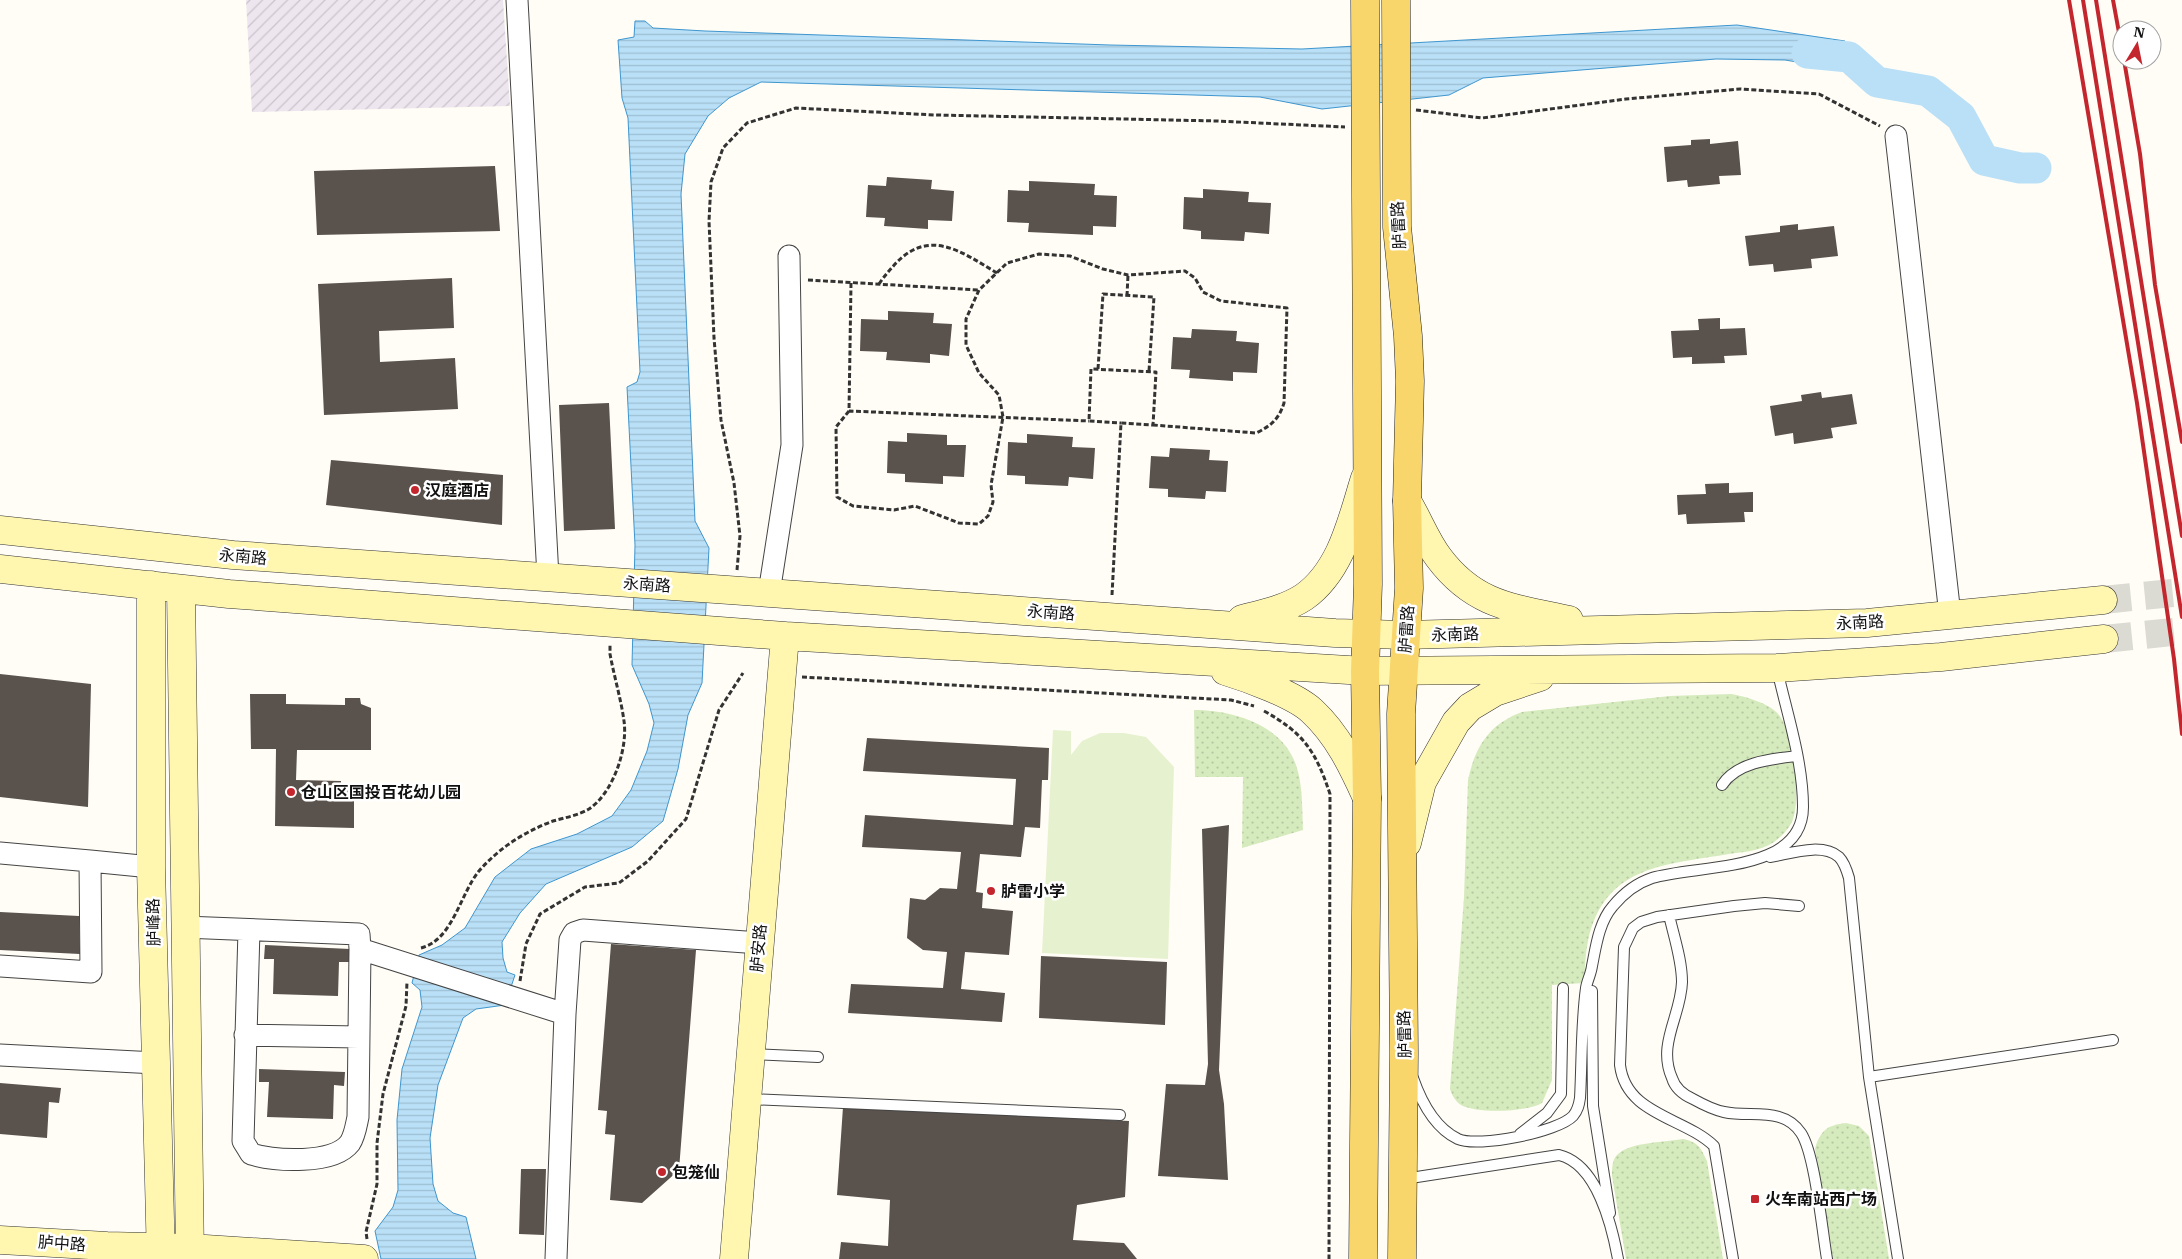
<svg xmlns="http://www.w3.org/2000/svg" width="2182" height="1259" font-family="'IBM Plex Serif','Noto Sans SC',serif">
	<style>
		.industrial { fill: url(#industrial-furrows) }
		.grass { fill: url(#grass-dots) }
		.pitch { fill: #e6f2cf }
		.water { fill: url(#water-rules); stroke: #3f96cf }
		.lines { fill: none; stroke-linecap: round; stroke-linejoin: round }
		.river { stroke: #b9e0f7; stroke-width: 31 }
		.building { fill: #5a524d }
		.secondary-tunnel { stroke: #dbdad3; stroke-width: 28; stroke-dasharray: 28 14; stroke-linecap: butt }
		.lane-casing { stroke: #444; stroke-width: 12 }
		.street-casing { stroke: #444; stroke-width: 23 }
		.secondary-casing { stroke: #333; stroke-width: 29 }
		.primary-casing { stroke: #222; stroke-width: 29 }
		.path { stroke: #333; stroke-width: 3; stroke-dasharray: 5 2.5; stroke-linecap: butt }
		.lane { stroke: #fff; stroke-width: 10 }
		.street { stroke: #fff; stroke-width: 21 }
		.secondary { stroke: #fff6b0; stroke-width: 28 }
		.primary { stroke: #f9d66b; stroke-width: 28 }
		.rail { stroke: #c4262e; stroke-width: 4 }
		.poi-dot { fill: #c4262e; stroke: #fff; stroke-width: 2 }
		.labels { text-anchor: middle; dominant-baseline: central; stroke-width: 5; stroke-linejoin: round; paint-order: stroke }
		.street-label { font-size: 16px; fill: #111; stroke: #fff }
		.poi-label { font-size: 16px; font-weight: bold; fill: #111; stroke: #fff; text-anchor: start }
	</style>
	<defs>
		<pattern id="industrial-furrows" width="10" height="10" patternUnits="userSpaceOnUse" patternTransform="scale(1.25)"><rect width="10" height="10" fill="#eee6ef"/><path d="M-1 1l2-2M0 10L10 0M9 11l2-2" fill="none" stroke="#cbc4cc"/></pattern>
		<pattern id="grass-dots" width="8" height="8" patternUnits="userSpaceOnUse" patternTransform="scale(1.25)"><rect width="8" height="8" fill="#d5ebbd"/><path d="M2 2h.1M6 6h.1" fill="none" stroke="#b6c8a1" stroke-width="1.8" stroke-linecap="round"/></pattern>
		<pattern id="water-rules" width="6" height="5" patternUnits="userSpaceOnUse" patternTransform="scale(1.25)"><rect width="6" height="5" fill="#b9e0f7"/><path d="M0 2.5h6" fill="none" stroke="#9ebfd3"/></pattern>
	</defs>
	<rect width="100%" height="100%" fill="#fffdf5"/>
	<path class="industrial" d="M246,0H503L510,106L252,112Z"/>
	<path class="grass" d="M1731,694C1747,697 1769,703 1779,715C1794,733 1801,798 1793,819C1791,827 1781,837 1774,842C1760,852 1739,852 1723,855C1660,865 1604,868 1588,941C1585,955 1585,969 1584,983L1552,985V1080L1542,1103C1527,1112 1477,1114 1461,1105C1455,1101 1452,1095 1450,1089L1464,897L1468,780C1475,747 1489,724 1522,712L1670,696Z
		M1194,710C1232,710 1282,724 1296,765C1303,785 1302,809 1303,830L1242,848L1243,777H1195Z
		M1846,1123L1859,1126L1869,1136L1889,1259H1833L1815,1149C1820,1131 1827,1125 1846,1123Z
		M1683,1139C1698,1142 1701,1148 1707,1161L1723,1259H1626L1612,1176C1612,1168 1612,1159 1618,1154C1631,1142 1666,1142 1683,1139Z"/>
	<path class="pitch" d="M1053,730L1071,731V755L1082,741L1100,733H1124L1146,737L1174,767L1168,959L1042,953Z"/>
	<path class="water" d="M635,21H645L653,28L705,31L1110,45L1302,49L1737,25L1845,41L1851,71L1785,60L1716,59L1483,78L1449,95L1322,109L1260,97L761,82L729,98L708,116L685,154L681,194L695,521L709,548L702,683L688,715L678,769L663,821L632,847L546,884L520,913L502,942L503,958L507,972L515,975L505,1005L476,1009L463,1018L438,1085L430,1138L433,1184L438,1201L453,1213L466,1217L476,1259H381L375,1231L393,1207L398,1190L397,1120L402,1069L422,1007L420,990L412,983L419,955L442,945L465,928L495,877L531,849L577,834L612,816L631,790L647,751L654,723L649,704L632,665L635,545L627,387L637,382L640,372L628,118L622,98L618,40L634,37Z"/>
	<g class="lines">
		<path class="river" d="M1807,53L1849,57L1877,82L1928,91L1961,117L1984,160L2020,168H2036"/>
	</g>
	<path class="building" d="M1710,139V144L1738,141L1741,175L1719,176L1720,184L1688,187L1687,180L1667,182L1664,147L1691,145V140Z
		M495,166L500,231L317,235L314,171Z
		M887,177L932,180L931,189L954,191L952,221L928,220V229L884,226L885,218L866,217L868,185L886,186Z
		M1029,181L1095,184L1094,195L1117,196L1116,227L1093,226V235L1028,232L1029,223L1007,222L1008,190L1029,191Z
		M1203,189L1249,192L1248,202L1271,203L1269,234L1245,232L1244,241L1201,239V231L1183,229L1184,197L1203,198Z
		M1798,224V230L1834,226L1838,256L1811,259L1812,268L1774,272L1773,264L1749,266L1745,236L1780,232V226Z
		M452,278L454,328L379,331L380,362L455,358L458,409L324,415L318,284Z
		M888,311L934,313L933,323L952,324L949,356L930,354V363L886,360L887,352L860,351L861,319L888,320Z
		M1720,318V329L1745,328L1747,355L1724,356L1725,363L1692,364V357L1673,358L1671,331L1699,330L1698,319Z
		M1192,329L1237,331L1236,341L1259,343L1257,373L1233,372V381L1189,378L1190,370L1171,369L1173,337L1191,338Z
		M1821,392L1822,398L1852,394L1857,424L1831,428L1833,438L1794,444L1793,433L1775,436L1770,406L1802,401L1801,395Z
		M609,403L615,529L564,531L559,405Z
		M907,433L947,435V445H966L964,477L943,476V484L905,482V474L887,473L888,441L907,442Z
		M1027,434L1073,437L1072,447L1095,448L1093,479L1069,477L1068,486L1025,484V476L1007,475L1008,442L1027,443Z
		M1170,448L1210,450L1209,460L1228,461L1226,492L1206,491L1205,499L1168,497V489L1149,488L1151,456L1169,457Z
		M331,460L503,475L502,525L326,505Z
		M1729,483V493L1753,492V512H1744L1745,522L1687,524L1686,514L1678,515L1677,495L1706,494L1705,484Z
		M0,674L91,684L88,807L0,797Z
		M250,694H286V704L345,705V698H360L361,704L371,708V750H297L296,780L341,781V787H354V828L275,826L276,749H251Z
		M867,738L1049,748L1048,780H1042L1040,828L1025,827L1021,857L980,854L976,892L983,893L982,908L1013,911L1009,955L965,952L961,989L1005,993L1002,1022L848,1013L851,984L943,988L947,952L923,950L907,938L910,898L925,900L940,888L957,889L961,852L862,847L865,815L1013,825L1016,779L863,771Z
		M1229,825L1219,1070L1224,1104L1228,1180L1158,1176L1166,1084L1205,1085L1208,1064L1202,829Z
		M0,912L79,916L80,954L0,950Z
		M611,944L696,950L679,1170L642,1203L610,1200L615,1135L605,1134L607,1111L598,1110Z
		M265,945L350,949V962H339L338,996L273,994L274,959H264Z
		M1041,956L1167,962L1165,1025L1039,1018Z
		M259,1069L345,1072L344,1086L334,1085L333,1119L267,1117L269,1082H259Z
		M0,1083L61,1088L59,1103L49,1102L47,1138L0,1134Z
		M843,1107L1129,1121L1125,1197L1077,1205L1073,1240L1124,1243L1137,1259H839L841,1242L888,1246L890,1200L837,1195Z
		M521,1169H546L544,1235L519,1234Z"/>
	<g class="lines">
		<path class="secondary-tunnel" d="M2103,600L2182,592
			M2104,639L2182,631"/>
		<defs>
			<path id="lane" d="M1722,785C1737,762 1771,759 1797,756
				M1770,857C1789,854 1822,842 1839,857C1844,862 1847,871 1849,878L1869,1077L1898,1259
				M1669,915C1674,937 1682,960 1682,982C1681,1016 1657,1044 1672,1078C1675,1088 1684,1095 1693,1099C1702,1104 1714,1110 1724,1112C1751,1118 1783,1106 1801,1133C1815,1154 1822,1230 1827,1259
				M1592,991L1593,1106L1610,1213
				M751,1054L818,1057
				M1869,1077L2113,1040
				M1413,1078C1421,1101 1435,1128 1458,1139C1478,1148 1558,1132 1573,1116C1578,1110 1579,1105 1580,1098C1582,1062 1581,1024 1586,988C1587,981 1591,974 1592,966C1596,946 1599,922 1613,906C1623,894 1637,883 1652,878C1697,864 1803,874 1803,807C1803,761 1787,714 1777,669
				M749,1099L1120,1115
				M1520,1134L1547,1113L1561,1094L1563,988
				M1404,1179L1559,1155C1597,1164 1612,1226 1618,1259
				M1733,1259L1714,1146C1684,1117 1626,1115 1620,1065L1624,947L1633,928L1641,922L1657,917L1734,906L1765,903L1799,906"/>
			<path id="street" d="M517,0L548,577
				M1896,136L1950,615
				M769,593L792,445L789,256
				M0,853L90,861L91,972L0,966
				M90,861L151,867
				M184,927L359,934L360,949L565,1014L570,940L574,933L583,930L759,943
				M249,930L243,1141L251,1154C275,1161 333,1165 350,1143C355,1135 356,1126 358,1117L360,949
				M245,1035L359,1037
				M0,1055L156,1063
				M556,1259L565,1014"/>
			<path id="secondary" d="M1407,501C1418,519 1426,541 1439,558C1475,606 1514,608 1569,620
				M0,530L233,555L1335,633L1405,635L1867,623L2103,600
				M0,569L229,594L785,636L1365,671L1777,668L1941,657L2104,639
				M151,585V867L161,1259
				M181,589L190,1259
				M1242,619C1262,614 1286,609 1304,597C1342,570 1352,519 1365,478
				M1225,671C1248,678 1295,695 1312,711C1338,735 1353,767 1367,798
				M1407,843L1422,782L1456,722L1470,707L1495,692L1540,677
				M0,1240L107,1246L190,1248L364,1259
				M734,1259L785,636"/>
			<path id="primary" d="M1396,0L1397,227L1408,336L1410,381L1407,501L1409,588L1401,714L1404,1053L1402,1259
				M1363,1259L1367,798L1365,671L1368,584L1365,0"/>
		</defs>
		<use href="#lane" class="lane-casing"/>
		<use href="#street" class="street-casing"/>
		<use href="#secondary" class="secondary-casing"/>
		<use href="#primary" class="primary-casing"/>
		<path class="path" d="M1416,110L1482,118L1626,99L1740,89L1819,94L1880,126
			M808,280L979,290
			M851,283L849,411L1089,421
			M879,284C884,276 890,270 896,263C930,228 962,252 997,273
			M1127,296L1128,275
			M1098,369L1103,294L1154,297L1149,371
			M849,411L836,427L837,497L853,506L894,510L915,506L959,523L979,524L988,516L993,502L991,485L1003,417L999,395L979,373L966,345V319L979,290L1007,263L1039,254L1070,256L1103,269L1128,275L1185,271L1195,278L1203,292L1221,301L1287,308L1284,403C1279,419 1271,426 1256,433L1153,425
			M737,570L740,536L734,483L721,420L714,338L709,221L711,182L723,148L747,123L796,108L936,115L1217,121L1345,127
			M1112,595L1121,423L1153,425L1156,372L1091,369L1089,421L1121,423
			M802,677L1231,700L1254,706
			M1264,711C1304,733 1316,752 1330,794L1329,1259
			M421,948C453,940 460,894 479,871C499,848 524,832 553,821C564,818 579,815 589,809C613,793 628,749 624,721C621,699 614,676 610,654V645
			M520,981L526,944L540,914L585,887L619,883L648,861L686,819L719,710L743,673
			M367,1239L366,1232L377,1184V1143L383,1094L406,1006L407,982"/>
		<use href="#lane" class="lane"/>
		<use href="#street" class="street"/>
		<use href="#secondary" class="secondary"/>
		<use href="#primary" class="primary"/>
		<path class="rail" d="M2069,0L2137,403L2174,659L2182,734
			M2083,0L2182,617
			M2096,0L2182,536
			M2113,0L2122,49
			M2124,60L2140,154L2155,285L2182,442"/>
	</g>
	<g class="poi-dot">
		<circle cx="415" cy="490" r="5"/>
		<circle cx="291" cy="792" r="5"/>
		<circle cx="991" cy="891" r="5"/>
		<circle cx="662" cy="1172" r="5"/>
		<rect x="1750" y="1194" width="10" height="10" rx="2.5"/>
	</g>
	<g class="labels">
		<g class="street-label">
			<text transform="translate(1398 225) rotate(-93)">胪雷路</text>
			<text transform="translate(243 556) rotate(5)">永南路</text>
			<text transform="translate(647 584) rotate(4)">永南路</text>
			<text transform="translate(1051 612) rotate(4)">永南路</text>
			<text transform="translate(1860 622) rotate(-3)">永南路</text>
			<text transform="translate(1406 629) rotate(-86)">胪雷路</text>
			<text transform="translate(1455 634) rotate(-2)">永南路</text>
			<text transform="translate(153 922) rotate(-91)">胪峰路</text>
			<text transform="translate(758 948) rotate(-85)">胪安路</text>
			<text transform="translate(1404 1034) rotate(-91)">胪雷路</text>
			<text transform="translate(62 1243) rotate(4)">胪中路</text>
		</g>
		<g class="poi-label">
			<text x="425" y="490">汉庭酒店</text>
			<text x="301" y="792">仓山区国投百花幼儿园</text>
			<text x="1001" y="891">胪雷小学</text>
			<text x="672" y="1172">包笼仙</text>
			<text x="1765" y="1199">火车南站西广场</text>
		</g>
	</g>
	<g transform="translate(2137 45) rotate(10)"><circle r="24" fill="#ffffff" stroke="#a0a0a0"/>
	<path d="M0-4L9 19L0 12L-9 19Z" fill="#c4262e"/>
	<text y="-8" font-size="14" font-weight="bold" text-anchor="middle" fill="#111111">N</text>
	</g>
</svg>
